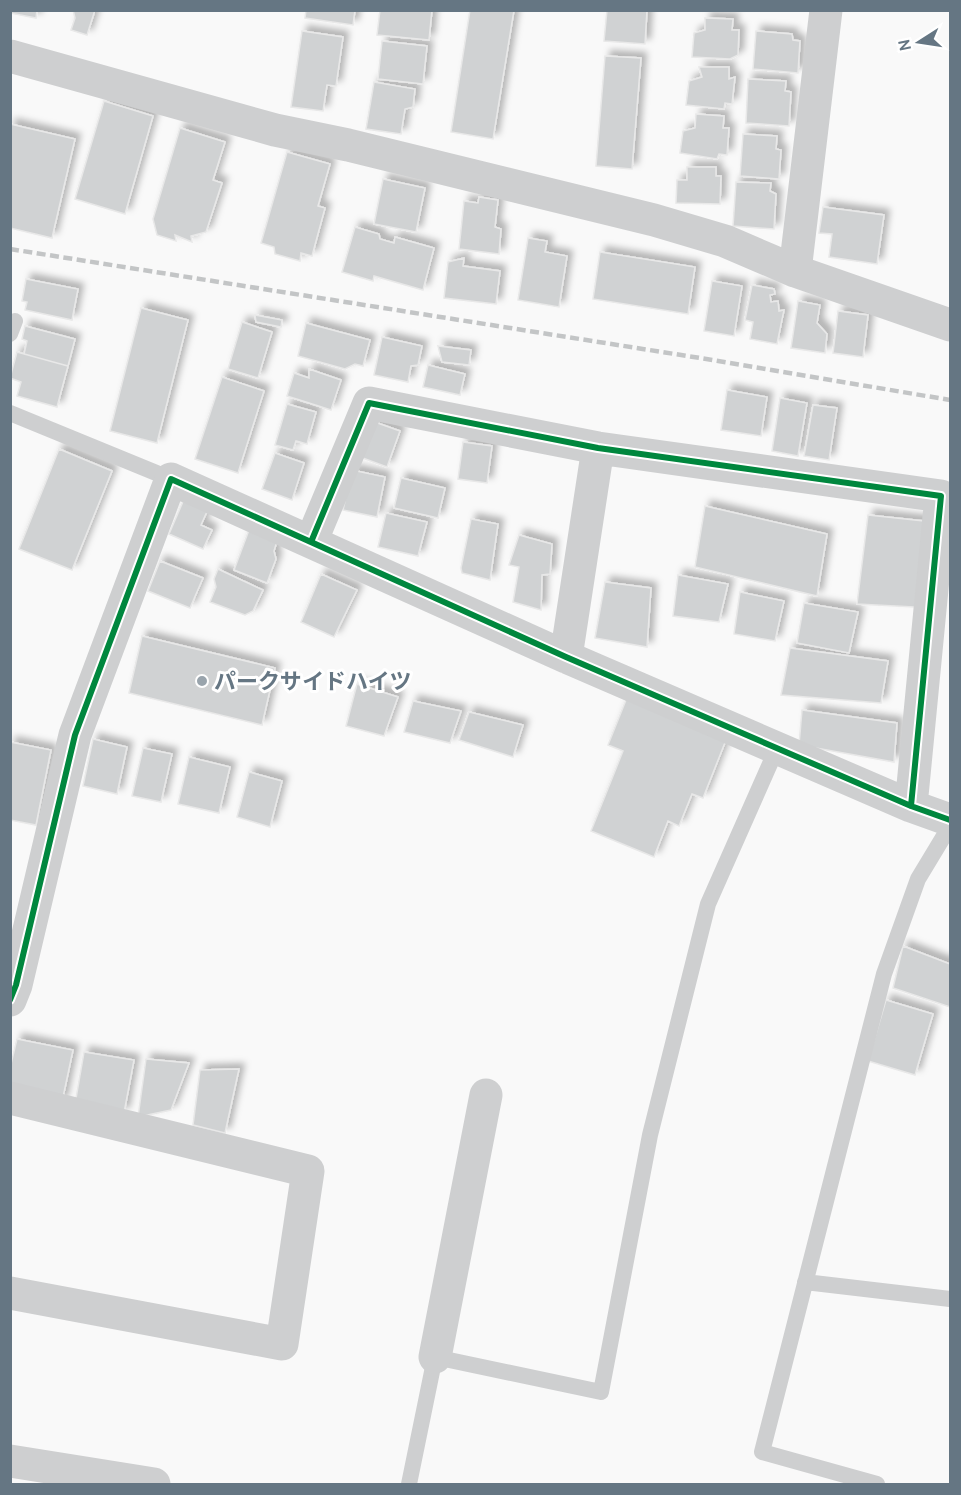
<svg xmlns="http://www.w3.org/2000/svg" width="961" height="1495" font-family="Cabin,'Noto Sans JP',sans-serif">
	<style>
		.building { fill: #d0d2d3; stroke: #e8e8e8; stroke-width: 1.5; filter: url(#shadow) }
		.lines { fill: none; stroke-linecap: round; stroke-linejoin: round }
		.lane { stroke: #cecfd0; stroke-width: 16 }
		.street { stroke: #cecfd0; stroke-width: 33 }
		.rail { stroke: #c3c5c6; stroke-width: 4.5; stroke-dasharray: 9 4.5; stroke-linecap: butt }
		.cycleway-casing { stroke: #fff; stroke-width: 10 }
		.cycleway { stroke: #00873e; stroke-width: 6 }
		.poi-dot { fill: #99a4ac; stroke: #fff; stroke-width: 2 }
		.labels { text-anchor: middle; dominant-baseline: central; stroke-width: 6; stroke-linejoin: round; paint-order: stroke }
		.poi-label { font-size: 22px; font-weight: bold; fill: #657683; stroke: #fff; text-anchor: start }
	</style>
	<defs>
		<filter id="shadow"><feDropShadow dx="5.5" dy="-5.5" stdDeviation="3" flood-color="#0004"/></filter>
	</defs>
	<rect width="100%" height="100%" fill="#f9f9f9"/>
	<path class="building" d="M10,10H37L36,18L10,13Z
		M73,10H95L87,35L71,30L75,18Z
		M306,10H355L353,25L305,18Z
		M380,10H432L429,40L377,35Z
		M470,10H514L493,139L451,132Z
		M607,10H647L645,44L604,41Z
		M705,18L733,19L732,30H739L738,55L730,59L692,57L694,33L705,30Z
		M302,31L343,37L336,86L327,85L323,111L291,107Z
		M756,31L792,34L793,40L800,41L798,73L753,69Z
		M382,41L427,46L423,84L378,79Z
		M605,56L641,58L632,169L596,166Z
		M699,67H729V79L735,77L732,104L725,103L724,109L686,105L689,81L702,77Z
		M748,79L786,81L785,91L791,92L789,126L746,123Z
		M374,82L415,89L413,107L405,109L401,134L366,129Z
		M104,101L153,116L125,214L75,199Z
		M696,114L724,116L723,128H729L727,155L719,154L717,159L680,153L683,131L695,128Z
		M10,124L75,139L52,238L10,228Z
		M180,128L225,142L213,180L222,183L206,232L191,236L192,242L175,235L176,241L157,235L153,219Z
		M743,134L777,136L776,149L781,150L779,179L740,176Z
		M287,152L330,164L318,206L325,208L312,256L301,253L300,261L275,254L274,247L261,243Z
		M687,167H716V176H721L720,204L676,203L677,180H687Z
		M383,179L425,188L416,232L374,224Z
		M736,182L771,183L770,191L776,194L774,229L733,226Z
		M479,197L498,200L495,227L501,229L499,254L459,249L464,201L478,203Z
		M823,207L884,215L877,264L829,257L832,234L819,233Z
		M355,227L379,234L380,239L394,243L395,237L434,248L423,290L374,276L373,281L342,272Z
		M528,238L547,241L545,252L567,256L559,307L518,300Z
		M600,252L695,267L688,314L593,299Z
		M464,258L463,266L500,271L496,304L444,298L448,262Z
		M26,279L78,289L72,320L25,310L27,302L22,301Z
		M712,281L742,286L734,336L704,331Z
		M752,285L774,289L775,294L770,295L771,302L778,301L779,311L784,310L777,344L750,339L753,322L745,320Z
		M798,301L820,305L817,323L827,334L825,353L791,348Z
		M141,308L188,320L157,443L110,431Z
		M838,311L868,315L863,357L833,353Z
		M255,315L282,320L281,327L256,322Z
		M242,322L272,332L258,378L228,369Z
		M306,323L370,340L363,366L355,364L345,369L298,356Z
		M25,326L75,339L68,366L24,354L27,341L22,339Z
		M382,337L422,346L418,365L411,366L408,382L374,375Z
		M438,346L471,350L469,365L442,362Z
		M17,352L68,366L57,407L17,396L21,382L10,378Z
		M428,365L465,374L460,395L423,387Z
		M309,369L341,380L331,410L287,396L294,373L309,378Z
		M222,377L264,391L238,473L195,459Z
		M727,390L767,397L761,436L721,430Z
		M780,398L807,403L798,456L772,451Z
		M287,404L316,412L307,444L296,441L293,450L275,445Z
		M813,405L837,408L829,460L804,456Z
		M372,421L400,431L387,467L360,457Z
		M463,442L492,446L487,483L458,479Z
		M59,449L112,471L72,570L19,549Z
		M275,453L304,463L292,500L262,489Z
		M352,470L385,477L377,517L343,510Z
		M401,478L445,488L438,518L394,508Z
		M185,497L209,507L201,525L212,530L203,549L169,534Z
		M705,506L827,534L817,596L695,567Z
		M386,513L427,522L418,556L378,547Z
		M868,515L924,521L915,607L857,604Z
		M471,519L498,524L490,580L462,573L461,568Z
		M249,530L277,541L274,551L276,559L267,583L234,570Z
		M519,535L552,544L550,574L542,575L541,610L513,602L519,567L509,565Z
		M160,561L203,578L190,608L148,591Z
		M218,569L263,590L253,611L245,615L210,602L216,587L214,579Z
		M321,574L357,590L334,637L301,622Z
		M678,575L728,584L719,622L673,616Z
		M605,582L651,588L647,647L595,638Z
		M740,592L784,601L775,641L734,634Z
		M804,603L858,612L849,653L797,643Z
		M142,636L275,668L262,725L129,693Z
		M790,648L888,661L881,703L781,695Z
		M357,684L398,697L384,736L346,726Z
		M628,695L728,735L703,798L692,794L679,826L668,821L654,857L591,831L623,751L608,745Z
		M413,701L461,711L450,743L404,732Z
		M802,710L897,723L894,762L799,745Z
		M469,712L523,725L513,757L459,740Z
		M93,739L127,747L117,794L83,786Z
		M10,742L51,750L36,825L10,820Z
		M143,748L172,754L161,802L132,796Z
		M189,757L230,767L219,813L178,804Z
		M249,772L282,781L270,827L237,817Z
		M903,946L950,964V1007L893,988Z
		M886,1000L933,1014L915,1075L868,1061Z
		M17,1039L73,1050L62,1102L10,1092V1068Z
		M84,1052L134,1060L124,1113L75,1104Z
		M146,1059L189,1063L171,1110L138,1117Z
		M239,1069L225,1133L193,1125L200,1070Z"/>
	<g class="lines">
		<path class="lane" d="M10,334L15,321
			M10,413L171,479
			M805,1282L950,1299
			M409,1484L435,1357L601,1392L650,1135L708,904L777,748
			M877,1484L762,1452L884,974L918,879L950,826"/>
		<path class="street" d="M10,56L275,130L348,145L654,220L725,241L795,271L950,325
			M795,271L826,10
			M311,542L369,403L598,448L941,496L911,806
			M566,657L598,448
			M10,1000L16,985L75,735L171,479L566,657L911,806L950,820
			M10,1098L308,1171L282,1344L10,1293
			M435,1357L486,1095
			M10,1461L154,1484"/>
		<path class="rail" d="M10,249L700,358L950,400"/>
		<defs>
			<path id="cycleway" d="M311,542L369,403L598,448L941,496L911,806
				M10,1000L16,985L75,735L171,479L566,657L911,806L950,820"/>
		</defs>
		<use href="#cycleway" class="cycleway-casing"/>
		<use href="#cycleway" class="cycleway"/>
	</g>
	<circle class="poi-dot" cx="202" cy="681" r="6"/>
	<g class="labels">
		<g class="poi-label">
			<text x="214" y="681">パークサイドハイツ</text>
		</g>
	</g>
	<rect width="961" height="1495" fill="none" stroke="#657683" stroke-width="24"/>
	<g transform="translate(919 42) rotate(258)" stroke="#ffffff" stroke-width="4.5" paint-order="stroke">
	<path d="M0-4.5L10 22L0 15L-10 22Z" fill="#657683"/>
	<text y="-9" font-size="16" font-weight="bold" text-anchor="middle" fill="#657683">N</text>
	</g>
</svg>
